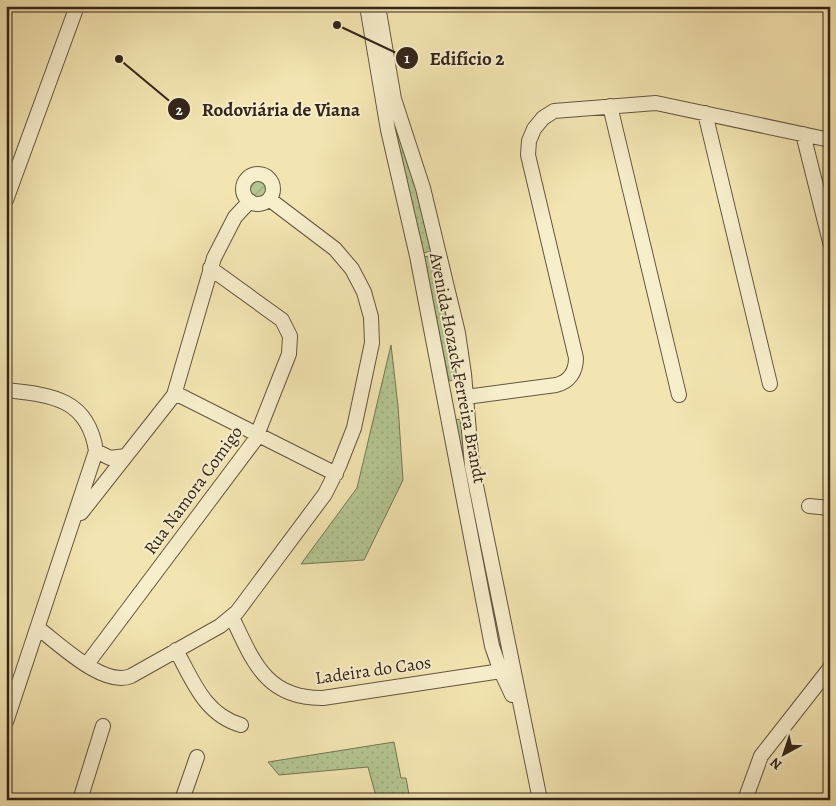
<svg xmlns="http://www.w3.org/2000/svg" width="836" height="806" font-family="Alegreya,serif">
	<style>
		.grass { fill: url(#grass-dots); stroke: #747656 }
		.garden { fill: url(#garden-furrows); stroke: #747656 }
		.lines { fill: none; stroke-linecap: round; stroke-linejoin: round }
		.minor-casing { stroke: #645540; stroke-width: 16 }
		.minor { stroke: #f7eecc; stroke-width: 14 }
		.labels { text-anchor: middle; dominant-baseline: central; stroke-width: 4; stroke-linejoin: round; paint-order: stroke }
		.street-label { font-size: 18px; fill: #34251a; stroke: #f7eecc }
		.leader { fill: none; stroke: #34251a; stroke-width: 2 }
		.callout-dot { fill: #34251a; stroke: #f7eecc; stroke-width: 2 }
		.mark-label { font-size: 15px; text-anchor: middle; font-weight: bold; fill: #fff }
		.callout-label { font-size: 19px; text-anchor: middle; font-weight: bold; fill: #34251a; stroke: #f7eecc; stroke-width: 4; stroke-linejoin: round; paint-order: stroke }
	</style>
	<defs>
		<pattern id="grass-dots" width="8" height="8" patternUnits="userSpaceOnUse" patternTransform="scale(1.25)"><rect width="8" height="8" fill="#b4c691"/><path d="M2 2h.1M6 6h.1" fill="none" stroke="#9baa7c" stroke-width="1.8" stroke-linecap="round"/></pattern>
		<pattern id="garden-furrows" width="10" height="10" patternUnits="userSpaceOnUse" patternTransform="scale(1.25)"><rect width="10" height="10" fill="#b4c691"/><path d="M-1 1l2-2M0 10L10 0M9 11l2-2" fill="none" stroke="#9baa7c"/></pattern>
	</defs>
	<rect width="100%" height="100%" fill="#f3e5b1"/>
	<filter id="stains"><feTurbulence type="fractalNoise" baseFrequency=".004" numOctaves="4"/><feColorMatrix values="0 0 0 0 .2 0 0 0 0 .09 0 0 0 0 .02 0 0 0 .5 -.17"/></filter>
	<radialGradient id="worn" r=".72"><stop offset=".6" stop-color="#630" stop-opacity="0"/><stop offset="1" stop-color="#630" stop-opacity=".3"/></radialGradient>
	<path class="grass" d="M394,130H397L410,163L432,251L423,253Z
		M433,255L459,378L449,381L424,257Z
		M391,345L398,406L403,480L364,560L301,564L357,488Z
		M455,419L463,420L469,475L506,667L503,668Z
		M394,742L401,778H406L410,800H377L368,767L279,775L268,762Z"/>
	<path class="garden" d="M249 189a9 9 0 1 1 18 0a9 9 0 1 1-18 0Z"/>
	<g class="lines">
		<defs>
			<path id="minor" d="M367,6L388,130L417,256L492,646L500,669L512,695
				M378,6L394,99L423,188L458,333L464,374L472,466L540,800
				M610,106L679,395
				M705,113L770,384
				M803,134L830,242
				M243 189a15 15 0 1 1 30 0a15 15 0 1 1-30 0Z
				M6,200L77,6
				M6,390C51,395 88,398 96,451L6,722
				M175,393L336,474
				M466,397L556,385C569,382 576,372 576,358L528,155L529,141L534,129L543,118L554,111L656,103L830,140
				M96,451L110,458L126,456
				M809,506L830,508
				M81,513L174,395L214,258L235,217L250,201
				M232,617C253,661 266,699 323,698L501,671
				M38,628C58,643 104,688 131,676L220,626L237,612L325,494L339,466L354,428L372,343L371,317L364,292L352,269L335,249L269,199
				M176,650C193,681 205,715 241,725
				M87,664L255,440L289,354L290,336L282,320L210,268
				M80,800L103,726
				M182,800L197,757
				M745,800L761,756L830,668"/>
		</defs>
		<use href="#minor" class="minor-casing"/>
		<use href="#minor" class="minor"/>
	</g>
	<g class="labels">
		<g class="street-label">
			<text transform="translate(458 368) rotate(79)">Avenida Hozack Ferreira Brandt</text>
			<text transform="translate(193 490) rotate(-54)">Rua Namora Comigo</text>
			<text transform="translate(373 670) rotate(-8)">Ladeira do Caos</text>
		</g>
	</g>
	<path class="leader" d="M337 25L407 58M119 59L179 109"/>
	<g class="callout-dot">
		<circle cx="337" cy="25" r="5"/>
		<circle cx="119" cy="59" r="5"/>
		<circle cx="407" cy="58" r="12"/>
		<circle cx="179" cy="109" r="12"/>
	</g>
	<g class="mark-label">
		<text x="407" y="63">1</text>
		<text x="179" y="115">2</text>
	</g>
	<g class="callout-label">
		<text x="467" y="65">Edifício 2</text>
		<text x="281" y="116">Rodoviária de Viana</text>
	</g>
	<rect width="836" height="806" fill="none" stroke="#f3e5b1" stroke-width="25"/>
	<rect x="8" y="8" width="821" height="791" fill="none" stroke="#34251a" stroke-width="2.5"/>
	<rect x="12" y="12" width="811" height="781" fill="none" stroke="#34251a"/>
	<g transform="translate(784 754) rotate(220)" stroke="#f7eecc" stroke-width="4" paint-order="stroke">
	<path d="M0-4L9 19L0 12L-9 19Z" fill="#34251a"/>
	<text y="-8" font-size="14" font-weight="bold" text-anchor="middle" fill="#34251a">N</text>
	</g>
	<rect width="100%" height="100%" filter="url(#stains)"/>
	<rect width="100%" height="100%" fill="url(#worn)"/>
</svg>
